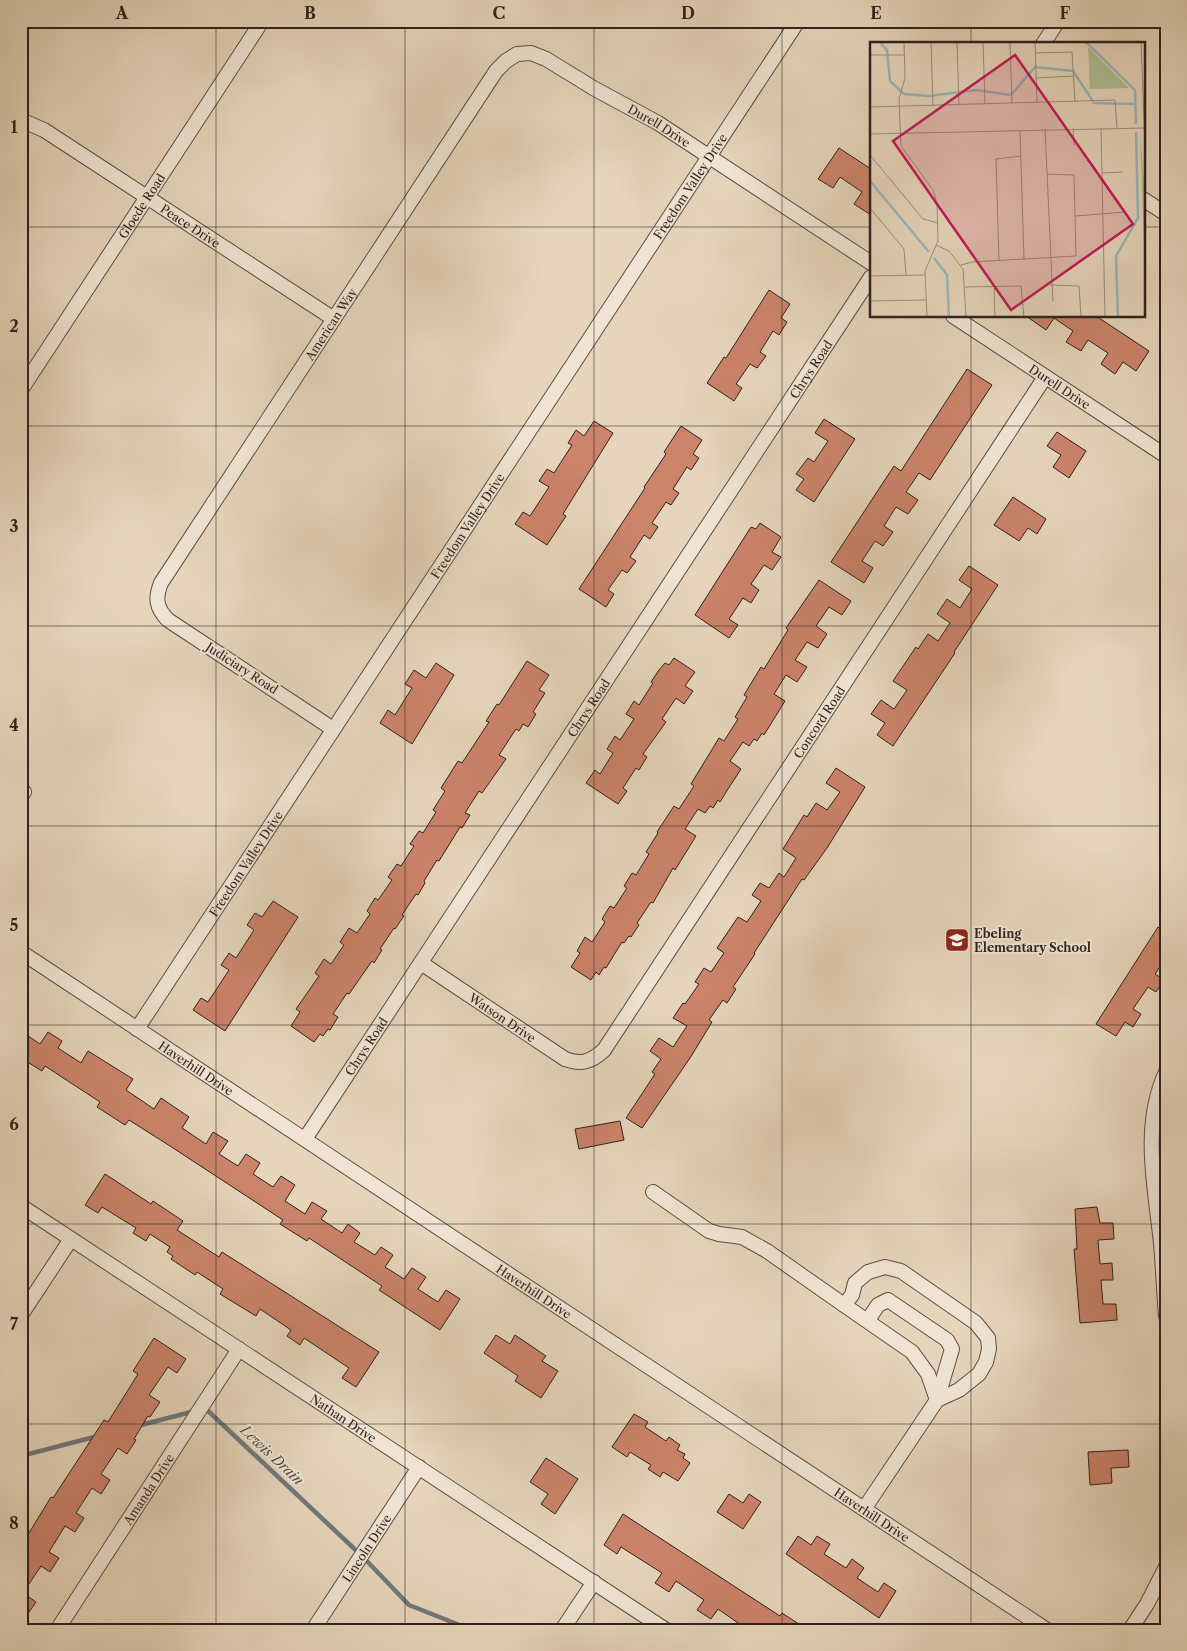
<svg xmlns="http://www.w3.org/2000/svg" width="1187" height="1651" font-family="'Libre Caslon Text',serif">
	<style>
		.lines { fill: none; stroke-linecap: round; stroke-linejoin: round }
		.stream { stroke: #6f7a7b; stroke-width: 4.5 }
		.building { fill: #cb836a; stroke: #2e211d }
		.minor-casing { stroke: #5c4e44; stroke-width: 16 }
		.minor { stroke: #efe4d3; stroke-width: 14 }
		.grid { fill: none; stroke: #2e211d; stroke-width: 1; stroke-opacity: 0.55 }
		.labels { text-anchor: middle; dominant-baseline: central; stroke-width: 4; stroke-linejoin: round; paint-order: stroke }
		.street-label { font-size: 12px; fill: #2e211d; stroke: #efe4d3 }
		.poi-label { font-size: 12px; font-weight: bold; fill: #2e211d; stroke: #efe4d3; text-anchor: start }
		.water-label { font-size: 14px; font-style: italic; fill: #4e4e4c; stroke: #efe4d3 }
		.inset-river { fill: none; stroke: #9ab6ba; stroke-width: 2.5 }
		.inset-road { fill: none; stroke: #9c8d7c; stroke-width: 1 }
		.view { fill: #c2185b; fill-opacity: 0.15; stroke: #c2185b; stroke-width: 2.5 }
		.inset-edge { fill: none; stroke: #2e211d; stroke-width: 2.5 }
		.neatline { fill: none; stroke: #2e211d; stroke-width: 2 }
		.grid-label { font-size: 16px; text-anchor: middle; font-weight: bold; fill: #2e211d }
	</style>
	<rect width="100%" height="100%" fill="#e6d5bb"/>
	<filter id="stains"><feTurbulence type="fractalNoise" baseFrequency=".004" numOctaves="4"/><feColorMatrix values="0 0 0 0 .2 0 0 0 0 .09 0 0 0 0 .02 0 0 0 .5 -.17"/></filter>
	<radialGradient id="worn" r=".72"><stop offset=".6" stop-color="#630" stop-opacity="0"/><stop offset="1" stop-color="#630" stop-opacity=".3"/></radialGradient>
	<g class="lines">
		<path class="stream" d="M203,1409L205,1408L363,1557L409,1605L472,1630
			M137,1426L195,1411
			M21,1456L98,1436"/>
	</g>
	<path class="building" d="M839,148L871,169V215L854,204L862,192L840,177L833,188L818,179Z
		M769,290L790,304L781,318L787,322L779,335L773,331L760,352L766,356L757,368L750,364L736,384L742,388L734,401L707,383L724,357L726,358Z
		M1026,316H1096L1149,351L1136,371L1123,362L1115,374L1101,364L1108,353L1088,340L1081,351L1066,342L1073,331L1054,318L1046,330Z
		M967,369L992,385L930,480L919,473L906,492L918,500L908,514L896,507L884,526L893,532L883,546L875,541L862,561L873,568L864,583L831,562L894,466L901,471Z
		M824,419L855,439L814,502L796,490L804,479L796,474L808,458L814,462L828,441L815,433Z
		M594,421L613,433L563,514L566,516L547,545L515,524L523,512L530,516L549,487L539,481L547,469L554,473L572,445L568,443L576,430L584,436Z
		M681,426L702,440L693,454L699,458L691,470L687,467L673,489L679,493L671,505L666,502L652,523L658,527L650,539L644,535L630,557L636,561L627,573L622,570L608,590L614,594L606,607L579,589L645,488L644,487L666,454L664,452Z
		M1057,432L1086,451L1069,478L1053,467L1061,455L1047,446Z
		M1013,497L1046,519L1037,534L1028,528L1019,541L994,525Z
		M760,523L781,537L772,552L781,557L772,570L764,565L751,584L759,590L751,603L743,598L729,619L738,625L729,638L695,615L751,527L756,529Z
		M969,566L998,585L954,652L955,653L893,746L877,735L885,723L871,714L881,700L894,709L907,690L893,681L916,647L918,649L928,634L938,641L950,623L937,614L947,599L960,608L972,589L959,580Z
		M819,580L851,601L842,615L829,607L816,626L827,634L818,648L807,642L795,660L807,667L797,682L786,675L774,694L785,701L772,722L764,735L762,733L757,741L754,739L749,746L743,742L730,761L741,769L728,789L720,802L718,800L713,808L710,806L705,813L698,809L685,829L696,836L683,857L675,870L673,868L653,903L651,902L637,923L639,925L631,937L629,936L624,943L622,942L606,968L604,967L599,975L596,972L591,980L571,967L580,953L577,951L585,937L592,942L605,922L602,919L610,906L614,908L627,888L624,886L632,873L636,875L649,854L646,852L658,833L657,832L674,806L679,809L694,786L691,784L719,738L724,741L738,719L735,717L747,697L744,695L761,667L764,669L788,630L786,628Z
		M674,658L695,672L685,686L693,691L684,704L676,698L662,719L666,722L643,754L647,757L639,770L636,768L623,788L627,791L618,804L586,783L595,770L600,774L613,753L607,749L615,736L620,740L634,719L626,714L634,701L639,705L653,683L651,682L659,670L665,663L669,665Z
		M527,661L549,675L539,690L545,693L533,712L536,714L528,727L523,724L519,731L516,729L499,755L506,759L482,793L479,791L465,813L470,815L462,828L460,827L439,861L437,860L424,881L425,883L418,895L416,894L402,915L404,916L395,929L394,928L380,949L382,950L374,963L372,961L349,994L347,993L333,1014L338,1017L330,1030L328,1029L323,1036L320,1034L314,1042L291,1026L300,1012L296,1009L319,976L315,973L324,959L331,964L344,945L340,942L349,928L357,933L370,914L367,911L375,898L378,900L392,880L388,877L397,864L401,866L414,846L410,844L419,831L423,833L436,812L433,810L445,791L441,788L458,761L462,763L489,722L486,721L497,704L499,705Z
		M436,663L454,675L412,744L380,723L388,710L395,715L412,688L405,684L414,670L426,678Z
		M836,768L865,787L827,848L804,880L802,879L754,953L755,954L733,987L736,989L727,1003L723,1000L709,1020L712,1022L690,1058L642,1128L626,1118L655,1074L652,1072L661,1059L650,1051L659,1038L673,1047L687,1026L673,1018L683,1003L685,1004L699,984L695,982L704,968L711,972L724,953L717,948L738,917L747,922L761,901L752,895L760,883L769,888L779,873L784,877L796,858L783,849L804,815L807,817L816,803L827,810L840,792L826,783Z
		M273,901L298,917L225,1031L193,1010L201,998L208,1002L229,970L221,965L229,953L236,958L254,930L247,925L255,913L262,917Z
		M1158,927L1166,932V958L1155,974L1164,980L1156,992L1148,987L1133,1009L1141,1014L1133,1027L1125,1022L1116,1036L1096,1024Z
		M21,1031L40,1044L48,1032L62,1041L58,1048L81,1063L88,1051L133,1079L126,1090L154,1109L161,1098L189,1117L182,1128L206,1144L213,1132L228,1141L219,1154L238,1166L246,1154L260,1163L253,1174L273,1187L281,1176L295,1185L285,1201L305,1214L312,1202L327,1211L321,1219L342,1233L348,1224L360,1233L354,1242L375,1255L381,1247L393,1255L385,1267L404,1279L412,1268L426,1277L418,1289L438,1302L446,1290L460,1299L440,1330L379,1290L382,1286L309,1238L307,1241L280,1224L283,1220L170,1146L129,1120L125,1125L97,1107L100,1102L45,1066L42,1071L21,1058Z
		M620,1121L624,1140L579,1149L575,1129Z
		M105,1174L151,1204L153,1201L183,1221L177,1230L219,1257L222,1252L379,1352L356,1387L342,1378L349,1368L304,1338L300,1345L287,1336L291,1330L260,1309L256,1316L220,1294L223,1289L197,1272L195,1275L171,1259L173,1256L167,1252L170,1247L150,1234L146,1241L133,1233L136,1228L102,1207L98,1213L85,1205Z
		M1097,1207L1100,1223H1113L1114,1239L1098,1240L1100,1264L1112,1263L1113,1280H1101L1103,1304H1116L1117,1320L1080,1323L1074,1249H1077L1075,1209Z
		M496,1335L510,1344L515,1335L546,1356L542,1361L558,1371L541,1398L515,1381L518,1376L484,1353Z
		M154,1338L186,1359L177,1373L168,1367L149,1395L160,1402L150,1417L148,1416L134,1439L136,1440L127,1454L118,1448L101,1474L110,1480L101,1494L92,1488L76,1513L84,1518L75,1532L65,1526L49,1552L59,1558L50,1572L41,1566L23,1593L36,1602L21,1624V1546L51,1497L53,1498L104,1420L108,1422L138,1374L133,1371Z
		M634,1414L648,1422L645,1427L666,1441L669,1437L680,1445L677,1450L685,1454L683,1458L690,1463L678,1481L663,1472L660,1477L648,1469L651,1465L630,1452L627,1457L612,1447Z
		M1128,1450L1129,1467L1111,1468L1112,1483L1090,1485L1088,1452Z
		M546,1458L578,1479L555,1514L541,1504L548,1494L530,1482Z
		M729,1494L743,1503L749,1494L761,1502L743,1529L717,1512Z
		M623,1514L780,1616L782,1613L808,1630H738L741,1625L718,1609L711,1619L697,1610L704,1600L676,1581L669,1592L655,1583L662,1573L621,1547L617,1554L604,1545Z
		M798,1536L811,1545L817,1536L830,1544L824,1554L846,1568L852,1559L864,1568L857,1578L878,1592L884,1583L896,1591L879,1618L786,1554Z"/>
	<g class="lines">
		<defs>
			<g id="minor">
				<path d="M1043,44L1058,21"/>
				<path id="s1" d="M21,120L44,130L334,319"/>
				<path d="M1143,199L1166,214"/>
				<path id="s2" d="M953,316L1166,456"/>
				<path id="s3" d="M21,390L262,21"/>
				<path id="s4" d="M333,729L168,620C156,608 155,598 161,583L496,71L506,61L517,54L531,53L546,59L595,89L658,123L871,263"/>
				<path d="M21,796L24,792"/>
				<path id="s5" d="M21,952L1047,1630"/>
				<path id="s6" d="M421,963L565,1059C581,1065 591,1062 604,1050L1045,377"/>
				<path id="s7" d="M137,1029L798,21"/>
				<path d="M1166,1072C1141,1126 1155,1186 1161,1243C1163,1267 1164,1292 1166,1316"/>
				<path id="s8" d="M305,1139L871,277"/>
				<path d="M653,1192L709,1231L719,1234L742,1237L767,1251L844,1305"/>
				<path id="s9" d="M21,1206L666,1630"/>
				<path d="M885,1267L901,1271L976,1323L988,1338L989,1349L986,1362L979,1374L959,1390L937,1400L928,1374L912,1352L844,1305L852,1295L855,1283L868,1272Z"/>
				<path d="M21,1315L71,1239"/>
				<path d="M864,1509L937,1400L952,1349L947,1340L888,1300L878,1305L868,1320"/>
				<path id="s10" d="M57,1630L239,1349"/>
				<path id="s11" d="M313,1630L419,1467"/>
				<path d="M562,1630L594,1582"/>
				<path d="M1130,1630L1147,1604L1166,1567"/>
			</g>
		</defs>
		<use href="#minor" class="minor-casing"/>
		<use href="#minor" class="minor"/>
	</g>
	<path class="grid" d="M216,21V1630M405,21V1630M594,21V1630M782,21V1630M971,21V44M21,227H871M1143,227H1166M971,316V1630M21,426H1166M21,626H1166M21,826H1166M21,1025H1166M21,1224H1166M21,1424H1166"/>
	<defs>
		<symbol id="school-square" viewBox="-11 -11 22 22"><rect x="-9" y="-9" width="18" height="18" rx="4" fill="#8f2418" stroke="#efe4d3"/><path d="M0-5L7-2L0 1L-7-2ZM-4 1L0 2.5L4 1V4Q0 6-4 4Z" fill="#fff"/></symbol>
	</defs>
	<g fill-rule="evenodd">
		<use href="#school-square" x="943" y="926" width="28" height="28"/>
	</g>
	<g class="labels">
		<g class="street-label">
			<text stroke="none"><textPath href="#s4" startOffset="1039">Durell Drive</textPath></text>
			<text stroke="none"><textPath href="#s7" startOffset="1008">Freedom Valley Drive</textPath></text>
			<text stroke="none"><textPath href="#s3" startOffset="220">Gloede Road</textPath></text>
			<text stroke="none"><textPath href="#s1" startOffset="200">Peace Drive</textPath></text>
			<text stroke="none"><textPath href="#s4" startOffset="548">American Way</textPath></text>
			<text stroke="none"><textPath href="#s8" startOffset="921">Chrys Road</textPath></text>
			<text stroke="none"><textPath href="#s2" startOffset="128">Durell Drive</textPath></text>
			<text stroke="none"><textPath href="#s7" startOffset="602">Freedom Valley Drive</textPath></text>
			<text transform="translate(242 668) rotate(33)">Judiciary Road</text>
			<text stroke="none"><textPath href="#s8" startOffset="516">Chrys Road</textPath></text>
			<text stroke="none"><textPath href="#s6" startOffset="608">Concord Road</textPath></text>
			<text stroke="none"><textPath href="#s7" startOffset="198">Freedom Valley Drive</textPath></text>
			<text stroke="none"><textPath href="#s6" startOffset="98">Watson Drive</textPath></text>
			<text stroke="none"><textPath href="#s8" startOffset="111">Chrys Road</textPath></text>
			<text stroke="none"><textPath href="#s5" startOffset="210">Haverhill Drive</textPath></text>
			<text stroke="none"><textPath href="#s5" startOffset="615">Haverhill Drive</textPath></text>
			<text stroke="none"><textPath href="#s9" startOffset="386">Nathan Drive</textPath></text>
			<text stroke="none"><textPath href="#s10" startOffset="168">Amanda Drive</textPath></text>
			<text stroke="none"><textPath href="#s5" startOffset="1020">Haverhill Drive</textPath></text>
			<text stroke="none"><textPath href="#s11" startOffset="98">Lincoln Drive</textPath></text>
		</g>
		<g class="poi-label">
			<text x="974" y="933">Ebeling<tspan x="974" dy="14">Elementary School</tspan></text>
		</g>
		<g class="water-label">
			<text transform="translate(272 1455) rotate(43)">Lewis Drain</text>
		</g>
	</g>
	<g transform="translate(870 42)">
		<rect width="275" height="275" fill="#e6d5bb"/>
		<path d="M218,5L259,46L220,47ZM270,88L275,152V233L273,179Z" fill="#aebe95"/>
		<path class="inset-river" d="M10,0L17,8L20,39L34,52L59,54L106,48L141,53L165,25L203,29L224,61L265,62M216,0L265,48L266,82M0,139L59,210M64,216L77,233L79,275M248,275L246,214L268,176L266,90"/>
		<path class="inset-road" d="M34,0L35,36L29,57L31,104L63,148L67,161L68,199L55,229L57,275M61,0L63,64M87,0L89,63M113,0L115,62M140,0L142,61M165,0L167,61M271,0L275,103M165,11L202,10L205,60M0,13H35M166,36L204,34M0,65L245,58L247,86M203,86L204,103M231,86L235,275M175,87L183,260M150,88L154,218M0,92L275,86M0,113L53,177L68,181M232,131L253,130M0,166L34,207L36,233M206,174L255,170M66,203L79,209L93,227L96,275M129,219L126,117L151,114M91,223L102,220L206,214L204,133L177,132M0,234L55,233M180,243L209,244L211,275M124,244L125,275M95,245L151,244L154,275M0,259L56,258"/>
		<path class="view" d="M145,13L263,182L141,268L23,99Z"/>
		<rect width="275" height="275" class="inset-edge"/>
	</g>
	<rect width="1187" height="1651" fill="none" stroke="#e6d5bb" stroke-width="55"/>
	<rect x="28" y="28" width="1132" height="1596" class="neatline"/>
	<g class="grid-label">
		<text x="122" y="19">A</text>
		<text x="310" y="19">B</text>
		<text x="499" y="19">C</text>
		<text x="688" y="19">D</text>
		<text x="876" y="19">E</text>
		<text x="1065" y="19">F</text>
		<text x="14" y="133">1</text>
		<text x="14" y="332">2</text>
		<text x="14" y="532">3</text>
		<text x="14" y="731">4</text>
		<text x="14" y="931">5</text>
		<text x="14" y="1130">6</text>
		<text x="14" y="1330">7</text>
		<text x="14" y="1529">8</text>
	</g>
	<rect width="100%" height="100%" filter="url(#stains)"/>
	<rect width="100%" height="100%" fill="url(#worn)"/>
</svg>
